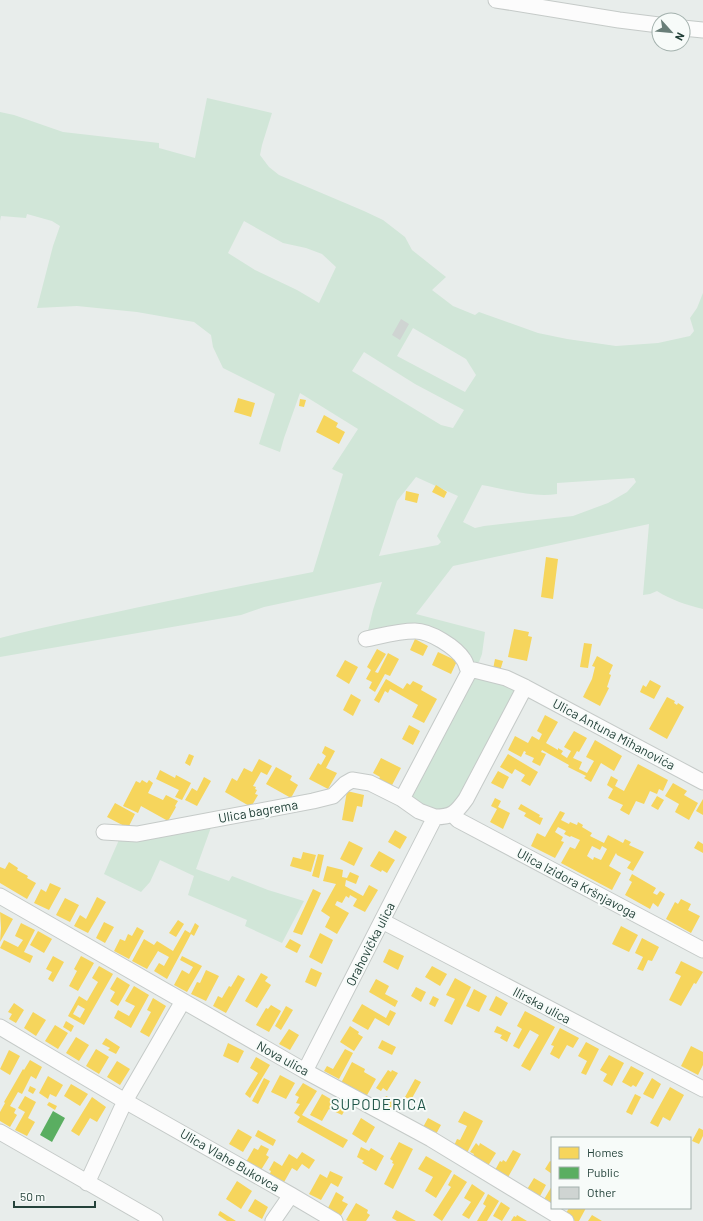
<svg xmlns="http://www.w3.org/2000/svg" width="703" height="1221" font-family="Barlow,sans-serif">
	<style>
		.green { fill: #d1e6d8; fill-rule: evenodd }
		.homes { fill: #f6d55c; fill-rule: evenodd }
		.public { fill: #5aae61 }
		.building { fill: #cfd4d2 }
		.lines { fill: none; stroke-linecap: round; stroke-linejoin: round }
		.minor-casing { stroke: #c5cac8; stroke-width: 17 }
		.minor { stroke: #fcfcfc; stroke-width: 15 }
		.labels { text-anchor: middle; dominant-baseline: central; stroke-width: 4; stroke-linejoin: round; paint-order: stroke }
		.street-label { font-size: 13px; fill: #24423a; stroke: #f7fbf9 }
		.quarter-label { font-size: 15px; letter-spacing: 1px; fill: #1f5548; stroke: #f7fbf9 }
	</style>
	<rect width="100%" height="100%" fill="#e8edeb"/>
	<path class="green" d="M207,98L272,113L262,145L260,155L269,167L279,175L364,211L383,220L405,237L412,250L446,277L432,290L453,306L475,315L479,312L538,333L567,339L616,346L658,343L690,336L694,331L690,318L697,308L703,293V609C687,605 671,600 657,591L650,594L643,595L649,524L453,566L416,614L485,632L482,654L479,662L472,663L423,632L366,639L373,610L382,582L264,607L241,615L0,657V638C51,625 103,615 154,604C207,593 260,582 313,572L343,474L332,469L358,429L300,393L284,438L280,452L259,444L275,394L223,368L213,347L211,335L194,322L137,312L77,306L37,308L53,246L60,226L52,221L27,214L26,218L1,216L0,221V112L14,115L63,132L159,143V148L195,158ZM244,221L283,243L306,248L322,254L336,267L319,303L297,290L255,270L228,253ZM413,328L466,359L476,375L465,392L397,356ZM364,352L415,384L464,410L453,428L441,425L352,371ZM416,477L458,496L437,536L441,542L438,545L379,556L397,501ZM634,478L636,482L627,492L608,503L573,516L484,526L475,528L463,522L482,485C505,489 533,498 557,494V483Z
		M474,676L488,678L516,691L454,806L441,811L411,801L409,792Z
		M214,819L196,869L229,881L232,876L268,890L304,901L282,943L245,926L247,920L188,895L194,876L160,860L150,882L141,892L104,874L122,833Z"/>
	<path class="homes" d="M238,398L255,403L251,417L234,412Z
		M300,399L306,400L304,407L299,406Z
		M324,415L338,423L336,427L345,432L339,444L316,432Z
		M436,485L447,492L444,498L432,492Z
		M406,491L419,494L417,503L405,500Z
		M546,557L558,559L553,599L541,597Z
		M514,629L529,632L528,636L532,637L527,661L508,657Z
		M415,639L428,646L423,656L410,650Z
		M584,643L592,644L588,668L580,667Z
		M377,649L386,654L375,672L378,673L388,653L399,659L390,676L385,674L375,692L369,688L372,682L366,679L371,670L367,667Z
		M438,652L457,661L451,674L432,665Z
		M597,656L613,665L609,674L611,675L607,687L609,688L600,706L583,697L592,679L595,667L592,666Z
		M495,659L503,661L500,671L493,669Z
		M345,660L358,667L349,684L336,676Z
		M386,679L403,689L407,683L410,685L413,681L423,686L421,690L437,699L424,723L412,717L418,705L390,689L388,693L385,691L379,703L374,700Z
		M650,680L661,686L654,699L640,692L643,685L646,687Z
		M351,694L361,700L353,716L343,710Z
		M667,697L675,701L674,703L677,705L678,703L684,707L667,739L649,729Z
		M545,715L558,722L546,743L558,750V748L563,751L561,754L567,758L571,751L564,747L574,731L587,738L579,752L577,751L573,758L582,762L579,769L587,773L594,761L586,757L595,740L622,756L614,771L601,763L591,782L584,778L586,776L568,767L569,765L542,750L541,752L546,754L540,766L532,762L534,758L525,754L526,752L524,751L521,757L508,750L515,736L528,743L532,736L539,740L542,734L537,731Z
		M409,725L420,731L413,745L402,739Z
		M325,746L335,751L326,768L337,773L328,789L309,779L318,763L321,765L326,756L322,753Z
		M189,754L194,756L190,766L185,763Z
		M508,754L538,772L530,786L521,781L525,775L515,769L512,774L500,767Z
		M381,758L401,768L390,789L377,782L380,777L373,773Z
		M259,759L272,766L267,775L261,772L253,786L256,787L255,789L257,790L255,794L258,795L251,807L225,792L232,778L237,781L244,768L252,772Z
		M638,764L668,780L663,791L659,789L657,794L650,791L644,804L636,801L629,815L620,810L623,805L608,798L613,789L607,785L611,776L618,780L615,786L624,791Z
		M276,767L292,776L290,780L298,785L291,798L266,784Z
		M160,770L175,778L176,775L191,783L182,800L175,797L179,790L156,779Z
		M498,771L509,777L503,789L491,783Z
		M204,777L211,781L197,806L185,800L192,788L197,791Z
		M142,780L147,783L149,780L153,783L148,793L163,800L166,795L178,801L175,806L176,807L168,821L141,806L138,813L123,806L136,781L140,783Z
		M673,783L687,791L684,795L698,803L689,820L675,812L679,804L665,796Z
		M347,791L364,795L362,807L357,806L353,822L342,820Z
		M657,796L664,800L658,810L651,806Z
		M495,798L501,801L498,807L510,813L503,829L490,822L497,809L491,806Z
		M703,799V815L696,811Z
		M115,803L135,814L128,828L107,817Z
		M521,804L540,815L539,817L543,818L540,825L524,816L526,813L518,809Z
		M560,811L565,813L561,820L569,824L570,822L577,825L578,822L583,825L582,827L592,833L590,836L604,843L608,835L623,843L625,839L631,842L629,845L644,852L633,871L627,868L631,862L617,855L616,853L609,866L621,873L612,890L561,863L570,847L575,849L580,840L571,836L570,837L564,834L566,831L558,827L555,832L563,837L561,841L564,842L555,858L531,846L537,833L545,837ZM592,846L600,850L602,846L607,849L601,860L594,857L593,860L587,856Z
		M395,830L407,837L400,849L388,842Z
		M349,841L363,848L354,866L340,859Z
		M698,841L703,844V853L694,848Z
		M379,851L395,860L387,873L382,870L381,872L370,866Z
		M303,852L316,855L311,872L290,866L293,857L301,859Z
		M318,854L324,855L319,878L312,876Z
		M9,862L18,868L17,870L28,876L27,878L36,883L27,899L0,883V867L5,869Z
		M327,866L343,870L342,877L347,878L350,872L359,876L356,884L346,880L345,886L363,896L369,885L378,890L365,912L353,906L357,899L350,895L349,898L346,896L342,903L337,901L335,905L349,913L337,934L325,927L330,917L321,911L336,884L323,881Z
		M632,874L656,888L653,893L657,895L660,891L665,894L658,907L653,903L650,909L625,895L632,882L629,880Z
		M50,883L61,888L49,910L34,903L41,889L46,892Z
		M313,889L321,893L302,935L293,932Z
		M97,897L106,902L88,933L74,926L80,915L86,919Z
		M65,898L79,905L70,922L56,915Z
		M681,899L691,904L688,910L700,916L691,933L666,919L675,902L678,904Z
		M0,912L13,919L0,942L1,928Z
		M178,920L184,924L176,937L169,933Z
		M104,922L114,927L105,943L96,938Z
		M21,923L35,930L24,952L33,956L30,963L0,948L4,940L18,947L23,940L15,936Z
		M195,923L199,926L194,936L191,934L167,979L154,971L159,963L164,966L169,957L158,951L147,969L132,961L144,939L154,945L157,941L173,951L185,930L190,933Z
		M621,926L638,935L629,952L612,944Z
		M137,927L144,931L129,959L114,951L120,939L125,941L128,934L132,936Z
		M38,931L52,939L44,953L30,945Z
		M320,933L333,940L322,964L309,957Z
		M642,938L659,947L652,961L648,960L643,971L637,969L643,957L635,953Z
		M290,939L301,945L297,953L285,947Z
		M389,949L404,956L398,970L383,962Z
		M53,956L64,962L53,982L48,979L52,972L46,969Z
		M81,956L94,963L78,991L69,986L77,971L74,969Z
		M182,956L202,966L187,992L174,985L182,970L189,974L193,967L180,960Z
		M681,961L703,972L696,984L694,983L681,1006L669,1000L681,976L675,973Z
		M99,966L113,974L84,1025L68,1016L79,996L87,1001L98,982L92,978ZM78,1005L85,1009L80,1018L73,1014Z
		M432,966L447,974L440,986L425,977Z
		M311,968L322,973L316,987L305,982Z
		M206,970L219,976L206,1001L191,994L197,982L200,983Z
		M261,973L268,977L265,981L271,985L257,1008L245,1001Z
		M238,975L245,979L226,1013L213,1006L218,996L222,998L229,986L231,987Z
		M117,977L130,985L118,1006L110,1001L115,992L110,989Z
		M455,978L471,987L452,1025L444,1021L455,999L446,995Z
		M376,979L389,986L385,994L398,1001L395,1007L369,992Z
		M134,986L149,995L131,1028L114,1018L118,1010L129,1016L135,1006L125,1001Z
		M416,987L426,992L421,1002L411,996Z
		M474,989L487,996L479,1012L466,1006Z
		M433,996L439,999L435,1007L429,1004Z
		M496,996L508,1003L501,1016L489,1010Z
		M153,998L166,1006L149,1037L140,1032L151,1012L147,1010Z
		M14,1003L24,1010L16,1023L9,1019L12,1014L8,1012Z
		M362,1004L386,1018L390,1010L396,1013L389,1026L375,1018L368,1030L352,1021Z
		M271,1005L281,1011L269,1032L256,1025L266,1008L268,1009Z
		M286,1006L293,1010L281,1030L275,1026Z
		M525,1011L555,1027L530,1071L521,1066L539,1035L530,1030L519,1049L513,1046L522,1029L517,1026Z
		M33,1012L46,1020L36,1036L24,1028Z
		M66,1021L74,1026L71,1032L63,1027Z
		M55,1025L68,1033L58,1049L45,1041Z
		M350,1026L359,1032L358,1034L363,1037L354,1051L340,1042Z
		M497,1026L511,1033L507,1042L500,1038L502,1035L494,1032Z
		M560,1028L579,1038L573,1048L567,1045L559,1059L550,1054L554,1046L551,1045Z
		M289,1029L299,1035L290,1050L279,1044Z
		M76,1037L89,1045L79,1061L66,1053Z
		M106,1038L120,1047L116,1054L108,1050L110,1048L102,1044Z
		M382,1040L396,1047L392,1055L378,1048Z
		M586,1042L599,1049L586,1075L581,1073L587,1061L578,1056Z
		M228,1043L244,1051L238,1063L223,1056Z
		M691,1046L703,1052V1065L698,1075L681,1066Z
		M96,1049L109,1057L99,1074L86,1066Z
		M345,1049L353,1053L339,1079L324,1071L327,1066L333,1069Z
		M9,1050L20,1056L10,1075L0,1069Z
		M609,1055L624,1063L612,1086L603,1081L607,1074L600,1070Z
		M256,1057L270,1065L250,1098L245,1094L258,1073L250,1068Z
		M30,1060L42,1067L36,1079L31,1076L22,1094L18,1092L10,1106L16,1109L14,1113L17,1115L10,1127L0,1121V1112L5,1103L4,1102L23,1069L24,1070Z
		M117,1061L130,1069L120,1085L107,1077Z
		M352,1062L365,1069L364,1072L376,1079L366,1097L341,1083Z
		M631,1066L644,1073L636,1087L633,1085L631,1087L622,1082Z
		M388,1070L391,1072L392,1070L398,1073L387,1091L383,1088L381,1091L376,1088Z
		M280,1075L295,1083L286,1099L271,1092Z
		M48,1076L63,1085L56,1097L50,1094L48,1099L39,1093Z
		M264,1078L270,1081L258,1104L252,1101Z
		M652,1078L661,1084L653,1099L643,1094Z
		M415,1079L421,1082L411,1100L405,1097Z
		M303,1083L317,1091L302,1115L348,1140L343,1148L297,1122L300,1117L294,1113L300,1104L296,1103L299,1097L295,1095Z
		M71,1084L88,1094L80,1106L64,1096Z
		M30,1086L36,1089L33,1094L28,1091Z
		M670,1087L684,1095L670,1121L663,1117L658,1127L650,1123Z
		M322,1094L346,1108L342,1115L329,1109L322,1121L310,1115Z
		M635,1094L641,1097L632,1115L626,1112Z
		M25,1096L36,1102L28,1118L35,1122L27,1136L15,1130L25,1112L18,1108Z
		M386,1096L399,1102L393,1114L380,1107Z
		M92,1097L106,1107L97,1122L90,1118L79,1136L71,1131Z
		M49,1102L57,1106L55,1110L47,1105Z
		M464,1111L483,1121L466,1155L453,1148L457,1139L460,1140L467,1126L458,1122Z
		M361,1118L375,1127L366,1143L352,1134Z
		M428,1118L441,1125L435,1136L422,1129Z
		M699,1128L703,1130V1136L699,1144L692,1141Z
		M238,1129L252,1137L243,1152L229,1144Z
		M258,1130L276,1140L273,1146L255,1136Z
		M399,1142L413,1149L393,1189L384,1184L394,1164L392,1163L393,1161L390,1159Z
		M476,1143L479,1146L480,1143L496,1153L486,1169L471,1159L474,1154L470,1152Z
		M261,1145L269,1149L266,1155L269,1157L261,1170L246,1162L254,1148L258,1150Z
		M361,1147L369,1151L371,1148L384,1156L376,1171L362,1163L364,1161L357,1157Z
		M513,1150L521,1154L507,1179L494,1172L500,1161L502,1162L503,1160L506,1162Z
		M302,1152L315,1160L309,1169L302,1164L297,1171L292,1168L283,1184L269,1176L271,1171L269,1170L274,1161L282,1166L289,1154L297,1159Z
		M426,1156L452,1171L436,1198L425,1191L433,1177L418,1169Z
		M550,1161L552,1162V1174L545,1169Z
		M330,1171L343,1177L338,1187L331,1183L321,1200L309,1194L320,1174L327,1178Z
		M454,1174L467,1182L442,1221L433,1215L451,1187L448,1185Z
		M534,1178L546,1185L539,1198L526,1191Z
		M237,1181L252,1191L241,1209L226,1199Z
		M472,1184L485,1193L469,1219L462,1215L471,1202L464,1198Z
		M552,1186V1207L543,1201Z
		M336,1192L344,1197L342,1201L348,1204L340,1217L327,1210Z
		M488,1194L499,1201L487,1221H477L486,1206L483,1204Z
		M255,1199L268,1207L262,1219L248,1211Z
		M501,1202L510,1208L502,1221L493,1216Z
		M356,1203L368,1210L367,1213L370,1215L366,1221H348L346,1220Z
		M569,1208H586L579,1221H575L565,1215Z
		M396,1210L416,1221H397L392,1218Z
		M220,1211L236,1221H227L218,1215Z
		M517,1215L527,1221H511L514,1216L516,1217Z
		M592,1215L602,1221H588Z"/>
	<path class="public" d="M53,1111L65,1118L52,1142L40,1135Z"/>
	<path class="building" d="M401,319L409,324L400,340L392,335Z"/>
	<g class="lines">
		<defs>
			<path id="minor" d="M496,0L619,20L659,25
				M683,28L703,30
				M366,639C381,636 398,631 415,631C430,631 456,647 464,660C466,663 467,668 469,672
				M525,687L703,782
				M453,815L458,820L703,950
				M104,832L137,834L313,801L333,796L345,784L352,780L370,783L402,799
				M0,896L305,1071L431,1139L566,1221
				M382,921L703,1089
				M0,1027L125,1101L291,1195L335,1221
				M305,1071L435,817C452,817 456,813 466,799L525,687L506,678L474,670L469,672L402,799L419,811L435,817
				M0,1132L155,1221
				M87,1183L125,1101L183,1001
				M273,1221L291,1195"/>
		</defs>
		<use href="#minor" class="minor-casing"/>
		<use href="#minor" class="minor"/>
	</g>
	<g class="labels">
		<g class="street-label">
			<text transform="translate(614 734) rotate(28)">Ulica Antuna Mihanovića</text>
			<text transform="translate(258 811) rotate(-10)">Ulica bagrema</text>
			<text transform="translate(577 883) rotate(28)">Ulica Izidora Kršnjavoga</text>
			<text transform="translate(370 944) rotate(-63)">Orahovička ulica</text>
			<text transform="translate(542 1005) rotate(28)">Ilirska ulica</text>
			<text transform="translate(283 1058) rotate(29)">Nova ulica</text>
			<text transform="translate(230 1160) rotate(30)">Ulica Vlahe Bukovca</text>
		</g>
		<g class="quarter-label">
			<text x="379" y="1104">SUPODERICA</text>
		</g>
	</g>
	<rect x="551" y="1137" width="140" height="72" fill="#f7fbf9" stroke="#a3b1ad"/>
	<rect x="559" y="1147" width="20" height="12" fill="#f6d55c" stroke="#a3b1ad"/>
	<text x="587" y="1157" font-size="12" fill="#24423a">Homes</text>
	<rect x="559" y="1167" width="20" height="12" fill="#5aae61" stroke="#a3b1ad"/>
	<text x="587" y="1177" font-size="12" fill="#24423a">Public</text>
	<rect x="559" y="1187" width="20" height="12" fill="#cfd4d2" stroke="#a3b1ad"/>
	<text x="587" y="1197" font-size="12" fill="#24423a">Other</text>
	<g transform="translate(671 32) rotate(117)"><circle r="19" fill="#f7fbf9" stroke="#a3b1ad"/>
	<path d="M0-3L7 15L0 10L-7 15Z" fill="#697e78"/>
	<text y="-6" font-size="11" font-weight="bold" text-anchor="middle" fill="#24423a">N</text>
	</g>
	<path d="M14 1201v6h81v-6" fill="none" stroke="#24423a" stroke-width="2"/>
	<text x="20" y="1201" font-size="12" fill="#24423a" stroke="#f7fbf9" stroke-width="3" paint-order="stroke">50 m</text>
</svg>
